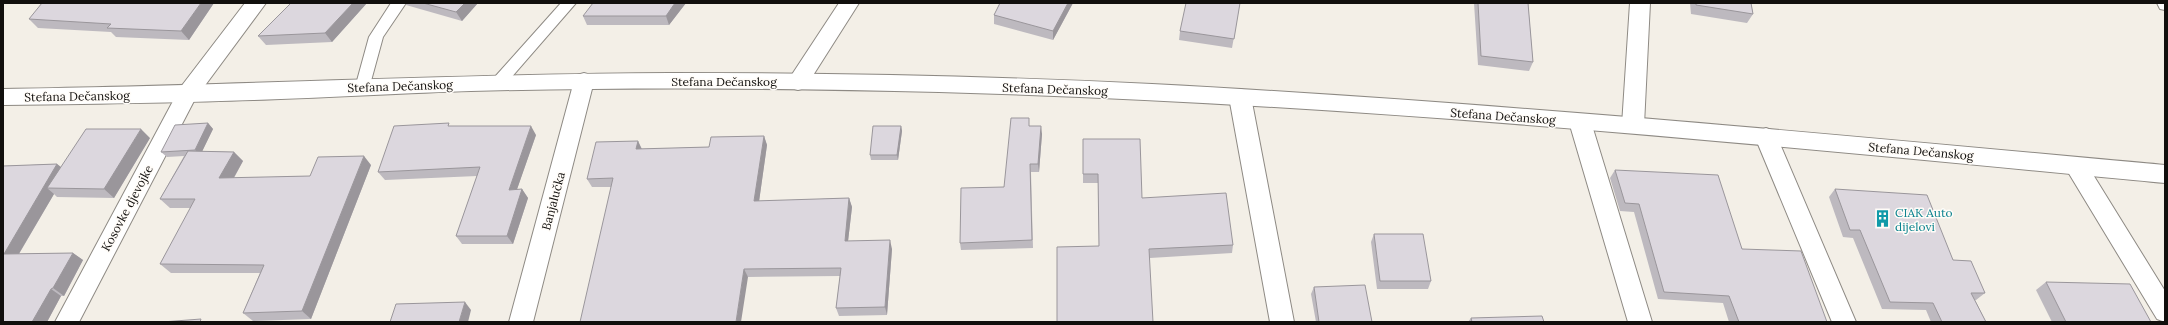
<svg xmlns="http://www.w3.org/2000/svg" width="2168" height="325" font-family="Lora,serif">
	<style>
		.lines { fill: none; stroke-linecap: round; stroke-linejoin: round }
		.service-casing { stroke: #8e8a84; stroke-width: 2 }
		.minor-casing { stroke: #8e8a84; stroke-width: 2 }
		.secondary-casing { stroke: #8e8a84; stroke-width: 2 }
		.service { fill: #fff; fill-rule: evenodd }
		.minor { fill: #fff; fill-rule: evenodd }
		.secondary { fill: #fff; fill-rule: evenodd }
		.wall { fill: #bdb9bf }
		.shaded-wall { fill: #9a969b }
		.building { fill: #dcd7de; stroke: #9a969b }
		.labels { text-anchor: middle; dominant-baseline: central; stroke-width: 3; stroke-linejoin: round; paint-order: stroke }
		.street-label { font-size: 12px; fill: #110f0d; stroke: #fffcf8 }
		.culture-label { font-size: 12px; fill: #0d838f; stroke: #fffcf8; text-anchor: start }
	</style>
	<rect width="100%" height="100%" fill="#f3efe7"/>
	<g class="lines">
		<defs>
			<path id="service" d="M391,3H406L383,37L368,92L363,94L358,92L355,88L369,37Z
				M561,3H576L503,87L498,89L493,87L490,83L493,79Z
				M2157,3H2165V10L2160,9Z"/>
			<path id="minor" d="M245,3H266L195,99L79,322H55L180,88Z
				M839,3H859L805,88L798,90L791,88L788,82L791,76Z
				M1630,3H1650L1644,125L1641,131L1633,133L1625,131L1622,125Z
				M584,73L591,75L594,81L533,322H509L574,81L577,75Z
				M1240,89L1247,91L1251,97L1294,322H1270L1229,97L1233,91Z
				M1580,114L1588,116L1591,122L1652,322H1628L1569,122L1572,116Z
				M1766,128L1774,131L1777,137L1856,322H1832L1755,137L1758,131Z
				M2076,157L2084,160L2165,291V322L2157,319L2068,172L2065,166L2068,160Z"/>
			<path id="secondary" d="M670,73C831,73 992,76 1152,84C1490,102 1828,134 2165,165V183C1757,144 1349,103 939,92C783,88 627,87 471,91C398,93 326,98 253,100C170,103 86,104 3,105V89C226,86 448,74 670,73Z"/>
		</defs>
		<use href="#service" class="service-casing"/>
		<use href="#minor" class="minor-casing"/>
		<use href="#secondary" class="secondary-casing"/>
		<use href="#service" class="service"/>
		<use href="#minor" class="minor"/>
		<use href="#secondary" class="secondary"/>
	</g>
	<path class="wall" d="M214,3L189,40L116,37L111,32L38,28L29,19Z
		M367,3L332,42L266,45L258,36Z
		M405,3H478L462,21L406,5Z
		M686,3L669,25H587L583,16Z
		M1000,3H1073L1053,40L994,24V15Z
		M1240,3L1232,48L1179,40L1180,31Z
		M1474,3H1528L1533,62L1529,71L1478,65Z
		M1690,3H1751L1753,14L1747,23L1691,14Z
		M208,123L213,129L202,151L234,152L243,161L234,178L310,176L371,165L311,319L253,321L243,313L260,273H171L160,264L191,208H170L160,199L184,156L167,157L161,152Z
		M451,126L536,135L517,189H522L528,198L513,244H462L456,236L477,176L385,180L378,172Z
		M901,126L902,131L898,160H871L870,155Z
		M1030,126L1042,134L1039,172H1031L1033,248L961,250L960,243L1004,187Z
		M764,136L767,145L759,201L849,198L852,207L848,241L892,249L887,315L839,316L836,308L840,276L748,277L611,187H592L587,179L638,141L642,149L709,147Z
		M150,138L114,198L57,197L54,194L19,254L73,253L83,260L64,296H61L47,322H3V166L57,164L61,167Z
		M1083,139L1142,198L1233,245L1232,253L1150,258L1099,246L1098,183H1083Z
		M1615,170L1742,249L1827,322H1729L1723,303L1658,299L1634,212L1620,211L1610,178Z
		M1835,189L1953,260L1985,293L1976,300H1975L1986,322H1931L1926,310L1882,309L1853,238L1843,237L1829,197Z
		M1374,234L1431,281L1428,289H1377L1371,242Z
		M2046,282L2151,322H2052L2036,290Z
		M1314,287L1372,322H1316L1311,294Z
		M1471,318L1544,322H1468Z"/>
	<path class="shaded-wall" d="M201,3H214L189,40L181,31Z
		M353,3H367L332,42L325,33Z
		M465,3H478L462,21L456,12Z
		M675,3H686L669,25L666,16Z
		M1068,3H1073L1053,40V31Z
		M208,123L213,129L200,156L195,150Z
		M531,126L536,135L514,198L509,190Z
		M901,126L902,131L898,160L897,155Z
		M1041,126L1042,134L1039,172L1038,164Z
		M141,129L150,138L114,198L104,189Z
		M764,136L767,145L758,209L754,201Z
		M638,141L642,150L636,149Z
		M234,152L243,161L228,188L219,178Z
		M364,156L371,165L311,319L302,311Z
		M57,164L67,172L47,188L54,194L14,262L4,254Z
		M522,189L528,198L513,244L507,236Z
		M849,198L852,207L847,250L845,241Z
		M890,240L892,249L887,315L885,307Z
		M73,253L83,260L64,296L53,288Z
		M744,269L748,277L741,322H736Z
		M51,289L61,296L47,322H32Z
		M465,302L471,310L468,322H459Z"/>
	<path class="building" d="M42,3H201L181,31L107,28L111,24L29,19Z
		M291,3H353L325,33L258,36Z
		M423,3H465L456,12Z
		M593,3H675L666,16H583Z
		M1000,3H1068L1053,31L994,15Z
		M1186,3H1240L1234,39L1180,31Z
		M1478,3H1528L1533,62L1481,56Z
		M1696,3H1751L1753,14L1696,5Z
		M1011,118H1029V126H1041L1038,164H1030L1032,240L960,243L961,188L1004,187Z
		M208,123L195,150L161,152L175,125Z
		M449,123L448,126H531L509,190L522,189L507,236H456L480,167L378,172L394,126Z
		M873,126H901L897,155H870Z
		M86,129H141L104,189L47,188Z
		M764,136L754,201L849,198L845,241L890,240L885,307L836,308L841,268L744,269L736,322H580L613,178L587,179L596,142L638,141L636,149L709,147L711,137Z
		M1083,139H1140L1142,198L1226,193L1233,245L1149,249L1153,322H1057V247L1099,246L1098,174H1083Z
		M188,151L234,152L219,178L310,176L318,157L364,156L302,311L243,313L264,265L160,264L195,199H160Z
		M57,164L4,254L73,253L53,288L51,289L32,322H3V166Z
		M1615,170L1718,175L1742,249L1801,251L1827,322H1739L1729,296L1664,292L1639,204L1625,203Z
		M1835,189L1927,195L1953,260L1971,261L1985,293H1971L1986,322H1942L1933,303L1890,302L1860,230H1850Z
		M1374,234H1423L1431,281H1380Z
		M2046,282L2130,284L2151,322H2066Z
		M1365,285L1372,322H1319L1314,287Z
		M465,302L459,322H390L396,304Z
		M1542,316L1544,322H1472L1471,318Z
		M201,319L200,322H162Z"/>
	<defs>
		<symbol id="building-bare" viewBox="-9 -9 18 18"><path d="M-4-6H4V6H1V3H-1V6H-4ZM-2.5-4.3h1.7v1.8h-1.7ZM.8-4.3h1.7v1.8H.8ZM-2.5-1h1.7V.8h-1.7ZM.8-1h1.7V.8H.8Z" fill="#0f9aa8" stroke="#fffcf8" stroke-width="2.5" paint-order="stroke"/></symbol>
	</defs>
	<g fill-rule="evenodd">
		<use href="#building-bare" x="1870" y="206" width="25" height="25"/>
	</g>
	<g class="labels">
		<g class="street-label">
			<text x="724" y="81">Stefana Dečanskog</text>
			<text transform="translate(400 86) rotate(-2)">Stefana Dečanskog</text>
			<text transform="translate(1055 89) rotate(2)">Stefana Dečanskog</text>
			<text transform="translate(77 96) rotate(-1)">Stefana Dečanskog</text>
			<text transform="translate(1503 116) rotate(4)">Stefana Dečanskog</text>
			<text transform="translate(1921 151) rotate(5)">Stefana Dečanskog</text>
			<text transform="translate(553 201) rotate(-75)">Banjalučka</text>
			<text transform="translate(127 208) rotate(-62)">Kosovke djevojke</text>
		</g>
		<g class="culture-label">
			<text x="1895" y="212">CIAK Auto<tspan x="1895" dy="14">dijelovi</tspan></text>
		</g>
	</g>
	<rect width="2168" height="325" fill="none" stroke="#110f0d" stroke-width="8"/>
</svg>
